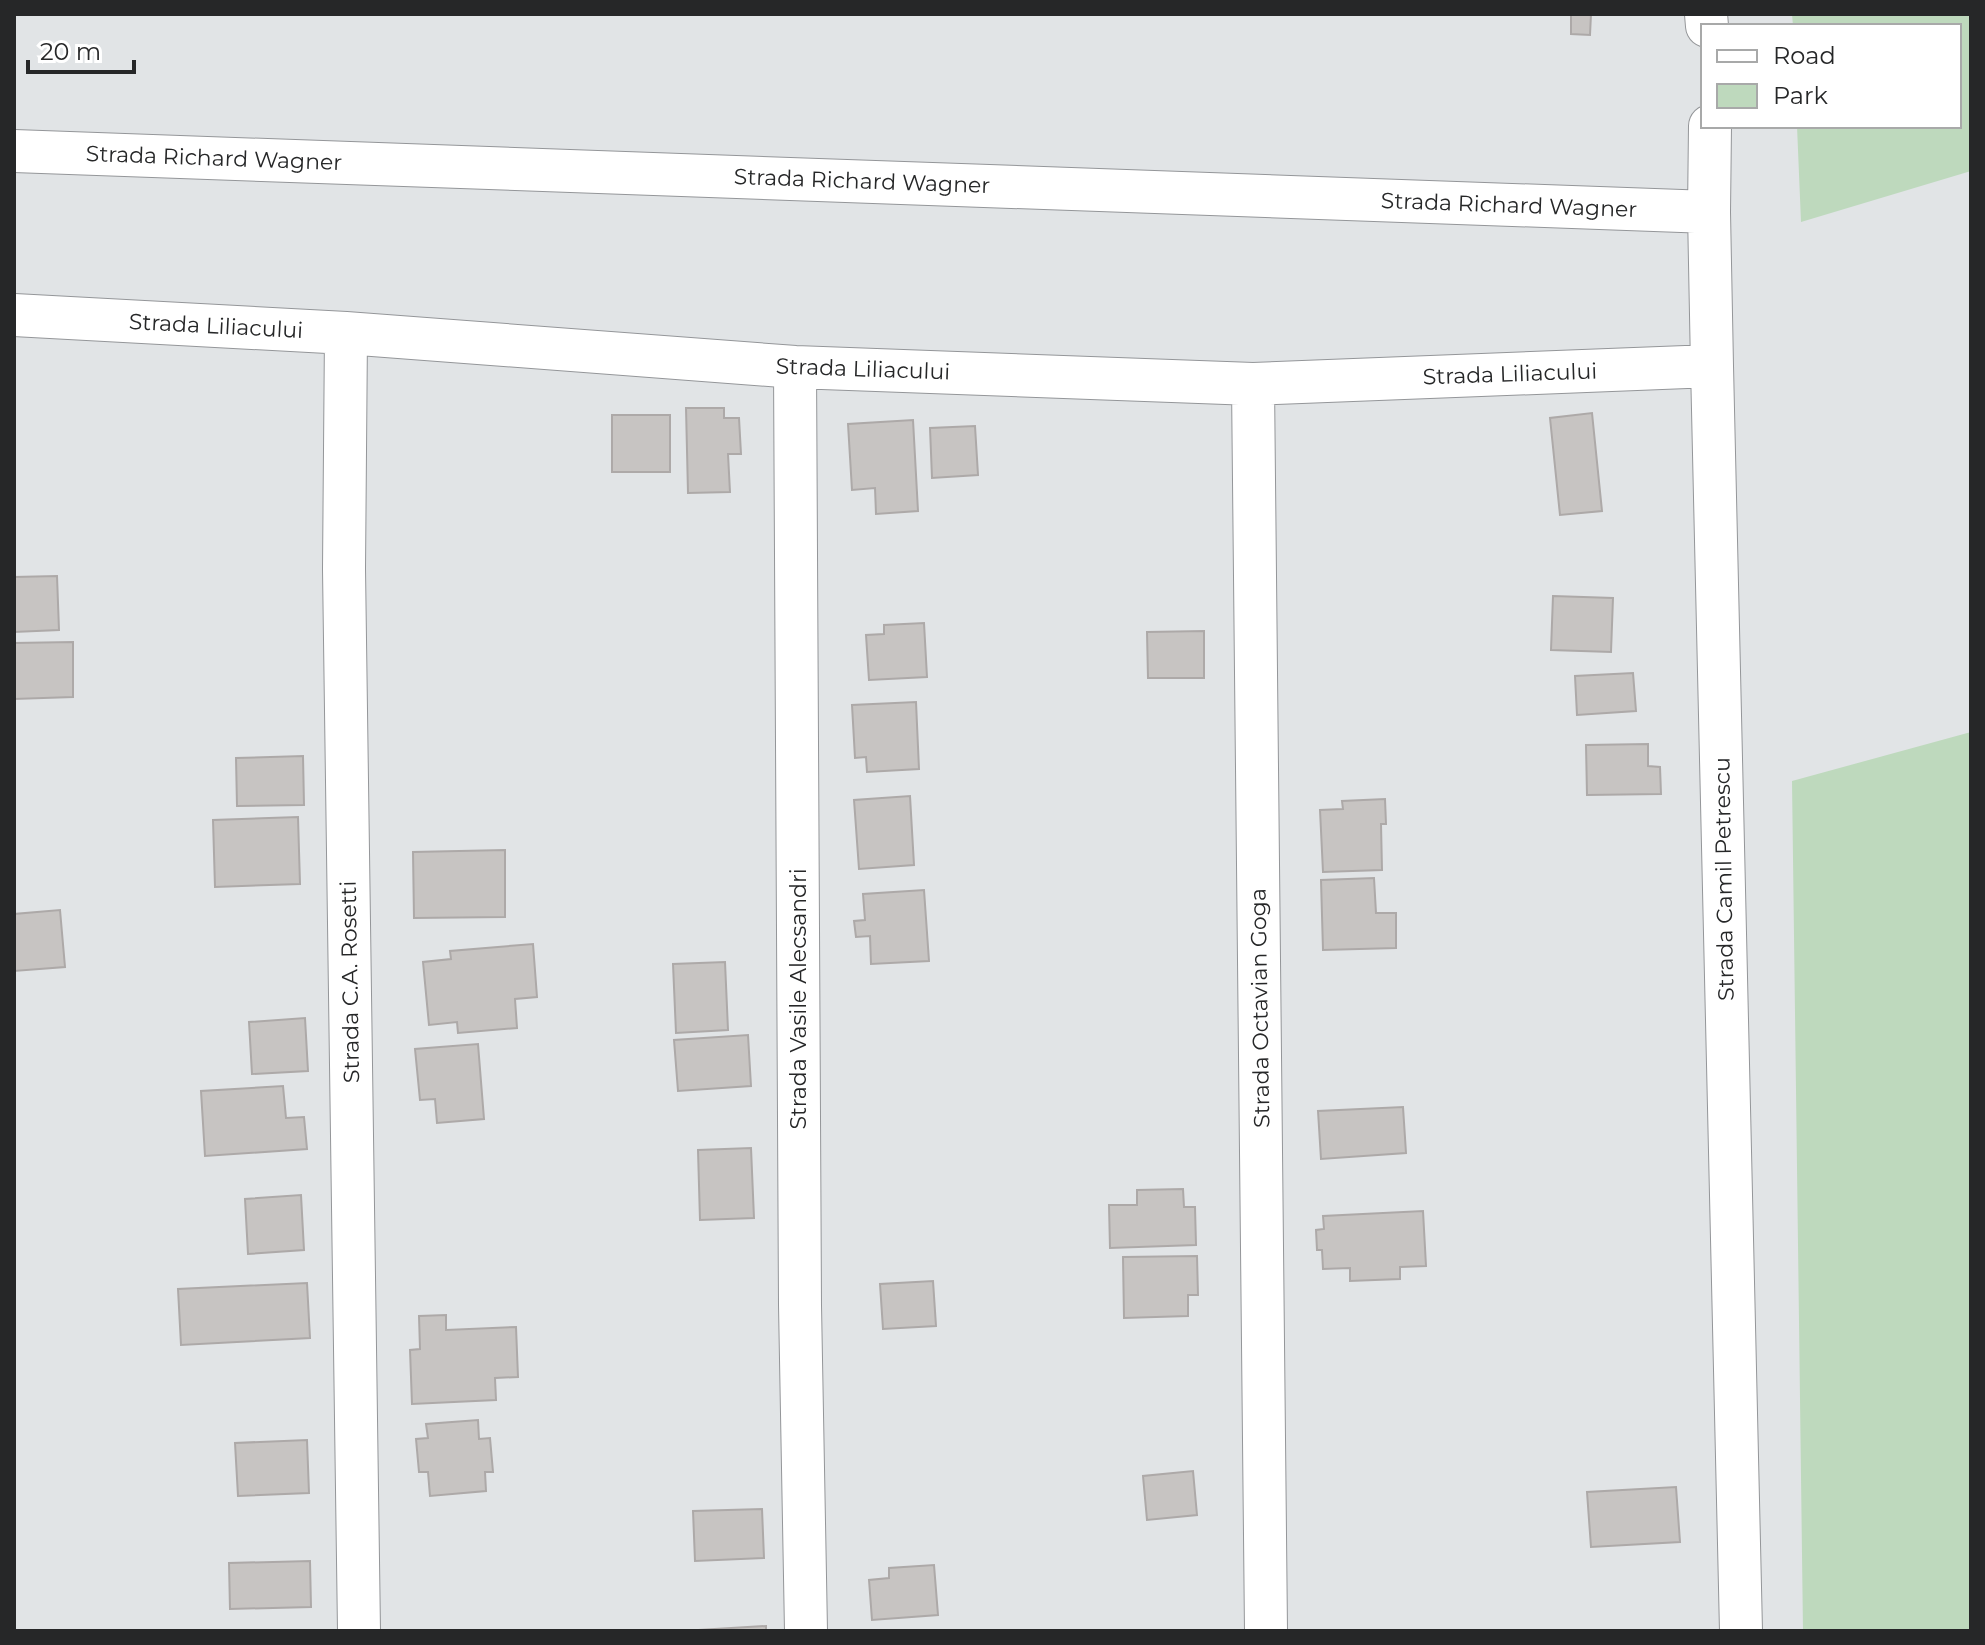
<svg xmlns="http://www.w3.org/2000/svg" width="1985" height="1645" font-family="Montserrat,sans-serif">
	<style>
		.green { fill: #bed9bd }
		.building { fill: #c7c4c2; stroke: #ada9a8; stroke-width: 2 }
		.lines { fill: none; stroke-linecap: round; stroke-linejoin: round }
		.street-casing { stroke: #949699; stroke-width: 44 }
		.street { stroke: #fff; stroke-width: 42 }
		.labels { text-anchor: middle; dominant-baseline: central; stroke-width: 7; stroke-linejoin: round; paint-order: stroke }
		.street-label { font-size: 22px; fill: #262728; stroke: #fff }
	</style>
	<rect width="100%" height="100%" fill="#e1e4e6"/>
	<path class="green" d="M1792,14H1971V171L1801,222L1797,126H1959V26H1793Z
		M1971,732V1631H1803L1792,781Z"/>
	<path class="building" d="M1571,14H1591L1590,35L1571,34Z
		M686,408H724V418H739L741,454H728L730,492L688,493Z
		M1592,413L1602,511L1560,515L1550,418Z
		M612,415H670V472H612Z
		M913,420L918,511L876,514L875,488L852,490L848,424Z
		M975,426L978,475L932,478L930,428Z
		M57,576L59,630L14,632V577Z
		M1553,596L1613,598L1611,652L1551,650Z
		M924,623L927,677L869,680L866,635L884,634V625Z
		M1204,631V678H1148L1147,632Z
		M73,642V697L14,699V643Z
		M1633,673L1636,711L1577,715L1575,676Z
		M916,702L919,769L867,772L866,757L855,758L852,705Z
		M1648,744V766L1660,767L1661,794L1587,795L1586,745Z
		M303,756L304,805L237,806L236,758Z
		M910,796L914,865L859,869L854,800Z
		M1385,799L1386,824H1381L1382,870L1323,872L1320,810L1343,809L1342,801Z
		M298,817L300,884L215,887L213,820Z
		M505,850V917L414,918L413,852Z
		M1374,878L1376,913H1396V948L1323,950L1321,880Z
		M924,890L929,961L871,964L870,936L856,937L854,921L865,920L863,894Z
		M60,910L65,967L14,971V914Z
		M533,944L537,997L515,999L517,1028L458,1033L457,1022L429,1025L423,962L451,959L450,951Z
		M725,962L728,1030L676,1033L673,964Z
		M305,1018L308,1071L252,1074L249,1022Z
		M748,1035L751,1086L678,1091L674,1040Z
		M478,1044L484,1119L437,1123L435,1099L420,1100L415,1049Z
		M283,1086L286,1118L304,1117L307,1149L205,1156L201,1091Z
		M1403,1107L1406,1153L1321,1159L1318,1111Z
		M751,1148L754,1218L700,1220L698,1150Z
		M1183,1189L1184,1207H1195L1196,1245L1110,1248L1109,1205H1137V1190Z
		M301,1195L304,1250L248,1254L245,1199Z
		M1423,1211L1426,1266L1400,1267V1279L1350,1281V1268L1323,1269L1322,1250H1317L1316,1230L1324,1229L1323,1216Z
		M1197,1256L1198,1295H1188V1316L1124,1318L1123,1257Z
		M933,1281L936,1326L883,1329L880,1284Z
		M307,1283L310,1338L181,1345L178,1289Z
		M446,1315V1330L516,1327L518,1377L495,1378L496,1400L412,1404L410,1350L420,1349L419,1316Z
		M478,1420L479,1439L490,1438L493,1472H485L486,1491L430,1496L428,1472H419L416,1439L428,1438L426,1424Z
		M307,1440L309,1493L238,1496L235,1443Z
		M1193,1471L1197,1515L1147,1520L1143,1476Z
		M1676,1487L1680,1542L1591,1547L1587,1492Z
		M762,1509L764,1558L695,1561L693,1511Z
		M310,1561L311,1607L230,1609L229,1563Z
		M934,1565L938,1615L872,1620L869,1580L889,1578V1568Z
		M766,1626V1631H699V1630Z"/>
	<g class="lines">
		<defs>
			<path id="street" d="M1706,14L1707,26
				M1710,126L1709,212L1712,366L1741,1631
				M14,151L1709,212
				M14,315L346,333L795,367L1253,384L1712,366
				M346,333L344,569L359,1631
				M795,367L800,1305L806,1631
				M1253,384L1266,1631"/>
		</defs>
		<use href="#street" class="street-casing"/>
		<use href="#street" class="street"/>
	</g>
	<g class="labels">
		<g class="street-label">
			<text transform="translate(214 158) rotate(2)">Strada Richard Wagner</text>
			<text transform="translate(862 181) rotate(2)">Strada Richard Wagner</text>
			<text transform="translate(1509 205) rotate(2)">Strada Richard Wagner</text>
			<text transform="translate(216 326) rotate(3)">Strada Liliacului</text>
			<text transform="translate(863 369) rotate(2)">Strada Liliacului</text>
			<text transform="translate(1510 374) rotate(-2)">Strada Liliacului</text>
			<text transform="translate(1724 879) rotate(-91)">Strada Camil Petrescu</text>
			<text transform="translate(350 982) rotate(-91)">Strada C.A. Rosetti</text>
			<text transform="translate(798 999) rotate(-90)">Strada Vasile Alecsandri</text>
			<text transform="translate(1260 1008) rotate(-91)">Strada Octavian Goga</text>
		</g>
	</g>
	<rect width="1985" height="1645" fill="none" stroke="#262728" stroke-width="32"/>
	<rect x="1701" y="24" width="260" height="104" fill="#ffffff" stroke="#a8a9a9" stroke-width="2"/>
	<rect x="1717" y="50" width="40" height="12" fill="#ffffff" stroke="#a8a9a9" stroke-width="2"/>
	<text x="1773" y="64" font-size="24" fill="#262728">Road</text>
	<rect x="1717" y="84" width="40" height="24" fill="#bed9bd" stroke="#a8a9a9" stroke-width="2"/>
	<text x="1773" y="104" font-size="24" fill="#262728">Park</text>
	<path d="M28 60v12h106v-12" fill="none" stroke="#262728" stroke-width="4"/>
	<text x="40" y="60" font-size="24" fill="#262728" stroke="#ffffff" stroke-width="6" paint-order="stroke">20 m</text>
</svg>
